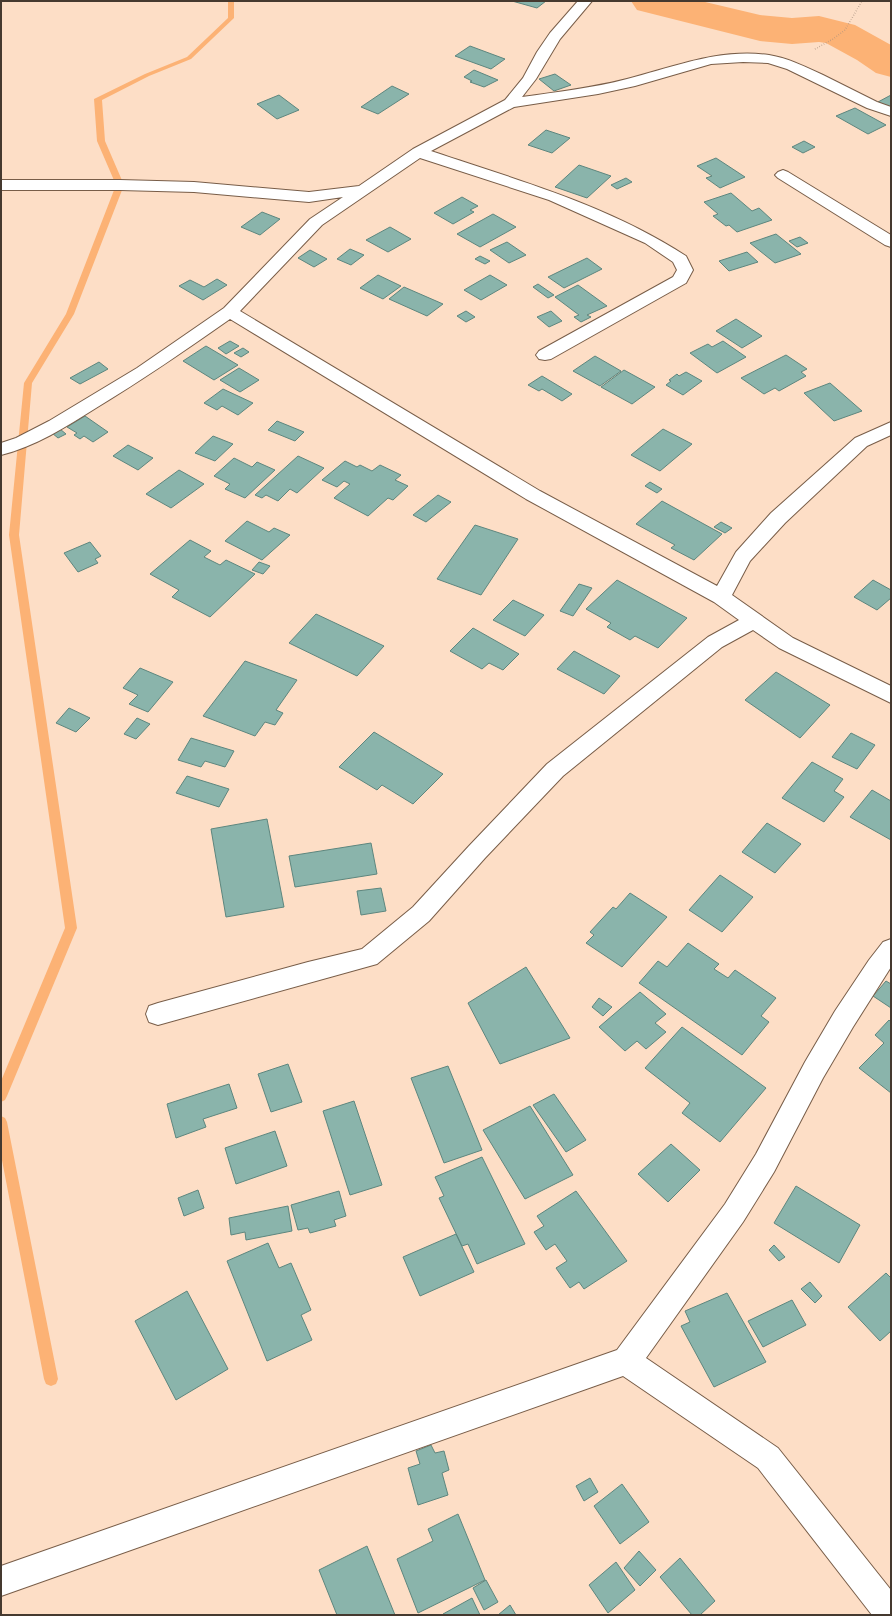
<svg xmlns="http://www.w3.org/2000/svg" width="892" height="1616" font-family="Overpass,sans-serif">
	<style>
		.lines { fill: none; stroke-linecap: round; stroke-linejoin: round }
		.stream { fill: #fcb275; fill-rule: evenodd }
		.river { fill: #fcb275; fill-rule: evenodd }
		.building { fill: #8ab4ab; stroke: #5d867e }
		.minor-casing { stroke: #785d48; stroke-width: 2 }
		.path { stroke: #a48e7d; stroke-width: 1.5; stroke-dasharray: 0.5 2; stroke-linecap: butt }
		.minor { fill: #fff; fill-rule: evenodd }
	</style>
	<rect width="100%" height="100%" fill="#fddec6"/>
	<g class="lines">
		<path class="stream" d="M228,1H234V18L191,59L149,76L102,100L105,141L124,185L74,314L32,383L19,535L77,928L7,1096L5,1100L1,1102V1081L65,928L9,535L24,383L66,314L116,185L97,141L94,99L145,74L187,57L228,18Z
			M1,1116L5,1118L7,1122L58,1379L56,1384L51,1386L46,1384L44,1379L1,1155Z"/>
		<path class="river" d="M631,1H701L760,15L792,18L819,16L855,25L891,45V77L876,73L857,60L826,43L819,42L792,44L760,41L637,10Z"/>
	</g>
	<path class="building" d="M512,1H546L537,8Z
		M470,46L505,59L491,69L455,56Z
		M474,70L498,80L484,87L470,82L472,81L464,77Z
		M555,74L571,85L554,91L539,79Z
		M392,86L409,94L378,114L361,107Z
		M279,95L299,110L277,119L257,104Z
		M891,95V109L878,102Z
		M855,108L886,125L868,134L836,116Z
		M546,130L570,138L552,153L528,145Z
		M804,141L815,147L803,153L792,147Z
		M716,158L745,177L720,188L706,178L712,176L697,166Z
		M579,165L611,176L587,198L555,187Z
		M626,178L632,182L617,189L611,185Z
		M731,193L752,211L759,208L772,220L737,232L729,225L726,226L713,216L718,214L704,202Z
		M462,197L478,206L470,210L474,212L453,224L434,213Z
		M262,212L280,219L260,235L241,227Z
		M493,214L516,227L480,247L457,234Z
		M390,227L411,239L388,252L366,240Z
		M776,234L801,254L775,263L750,243Z
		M800,237L808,243L797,247L789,241Z
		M507,242L526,255L509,263L490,250Z
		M350,249L364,255L351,265L337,259Z
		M310,250L327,259L314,267L298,258Z
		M747,252L758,262L729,271L719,261Z
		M480,256L490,261L485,264L475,259Z
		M587,258L602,269L564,288L548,277Z
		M378,275L401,286L383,299L360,288Z
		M490,275L507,285L481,300L464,290Z
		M217,279L227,285L203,300L179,286L190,280L204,287Z
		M538,284L554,295L548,298L533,287Z
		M578,285L607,306L587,315L591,317L581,322L574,317L579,315L555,297Z
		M404,287L443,304L427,316L389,299Z
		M466,311L475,317L466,322L457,316Z
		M551,311L562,321L549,327L537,317Z
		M736,319L762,336L742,348L716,331Z
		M230,341L239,346L226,354L218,348Z
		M723,341L746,357L717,373L690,353L708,344L712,347Z
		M206,346L238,365L214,380L183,361Z
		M243,348L249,352L241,357L234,353Z
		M786,355L807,369L801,372L806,376L779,391L775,388L764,394L741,378Z
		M595,356L621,371L600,386L573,371Z
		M99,362L108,369L80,384L70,378Z
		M239,368L259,380L240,392L220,380Z
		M624,370L655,387L632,404L601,387Z
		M686,372L702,381L683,395L666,385L671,381L669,380L677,374L679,376Z
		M542,376L572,394L562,401L542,389L539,391L528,385Z
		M830,383L862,411L834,421L804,393Z
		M223,389L253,403L238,415L222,406L217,410L204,403Z
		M85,416L108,432L93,442L84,436L80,439L74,435L77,433L67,427Z
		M277,421L304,432L295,441L268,430Z
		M60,429L66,434L58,438L52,433Z
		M663,429L692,444L660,471L631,455Z
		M213,436L233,444L215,461L195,453Z
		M128,445L153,458L138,470L113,456Z
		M298,456L324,468L297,493L290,489L278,501L266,495L262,498L255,495Z
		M234,458L252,467L257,462L275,470L245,498L225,489L230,484L214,476Z
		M345,461L357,467L360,465L372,471L380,465L401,475L395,480L408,486L393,500L388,498L368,516L334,498L350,484L344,481L337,487L322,480Z
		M179,470L204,484L171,508L146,494Z
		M650,482L662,489L657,493L645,486Z
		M438,495L451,502L426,522L413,515Z
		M662,501L722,534L694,560L671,548L675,545L636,524Z
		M247,521L269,532L274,528L290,535L262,560L225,541Z
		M721,522L732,528L725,533L714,527Z
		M475,525L518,539L481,595L437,579Z
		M190,540L211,551L204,557L220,565L226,560L255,574L210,617L172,597L179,590L150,574Z
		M90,542L101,556L95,559L98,563L78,572L64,553Z
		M259,562L270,566L263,574L252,570Z
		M617,580L687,618L658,648L635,636L630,640L607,627L611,623L586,609Z
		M873,580L891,590V598L877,610L854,597Z
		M579,584L592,588L573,616L560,611Z
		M513,600L544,615L525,636L493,620Z
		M316,614L384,646L357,676L289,643Z
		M473,628L519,654L503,670L489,663L482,669L450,651Z
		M574,651L620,676L604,694L557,669Z
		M245,661L297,680L276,710L283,713L275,725L265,722L255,736L203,716Z
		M140,668L173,682L148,712L129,704L138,695L123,688Z
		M776,672L830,705L800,738L745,700Z
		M69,708L90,718L76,732L56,723Z
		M137,718L150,724L136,739L124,734Z
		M374,732L443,774L413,804L382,785L377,790L339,767Z
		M851,733L875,745L857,769L832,757Z
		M191,738L234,751L225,767L205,761L201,767L178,760Z
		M812,762L843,779L834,791L844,797L824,822L782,798Z
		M187,776L229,789L219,807L176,793Z
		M872,790L891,801V840L850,817Z
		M267,819L284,907L226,917L211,829Z
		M767,823L801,844L775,873L742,852Z
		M371,843L377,874L295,887L289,856Z
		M720,875L753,897L722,932L689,910Z
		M381,888L386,911L361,915L357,891Z
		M630,893L667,917L622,967L586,943L594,935L590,932L613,907L616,909Z
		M688,943L719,964L714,969L728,978L735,970L776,998L761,1016L769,1022L742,1055L639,983L658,961L667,967Z
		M526,967L570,1038L500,1064L468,1003Z
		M886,981L891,984V1008L873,996Z
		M640,992L666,1014L655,1023L666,1032L646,1049L637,1041L625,1051L599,1027Z
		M599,998L612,1007L603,1016L592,1007Z
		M889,1020L891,1022V1093L859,1068L884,1043L875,1035Z
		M682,1027L766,1088L720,1142L682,1113L690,1103L645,1068Z
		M288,1064L302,1102L271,1112L258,1074Z
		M448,1066L482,1150L444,1163L411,1078Z
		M229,1084L237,1108L203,1119L206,1127L176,1138L167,1104Z
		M554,1094L586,1140L566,1152L533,1105Z
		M354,1101L382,1185L350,1195L323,1111Z
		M530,1106L573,1175L525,1199L483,1130Z
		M275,1131L287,1166L236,1184L225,1148Z
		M671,1144L700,1170L668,1202L638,1174Z
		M482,1157L525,1244L477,1264L468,1244L462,1246L439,1198L444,1196L435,1177Z
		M796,1186L860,1225L839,1263L774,1223Z
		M198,1190L204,1208L184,1216L178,1198Z
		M339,1191L346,1216L334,1220L336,1226L310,1233L308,1228L298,1230L291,1205Z
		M576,1191L627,1261L584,1289L579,1282L570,1288L556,1268L567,1261L555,1244L546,1250L534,1232L544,1226L537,1216Z
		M288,1206L292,1231L246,1240L245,1232L231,1235L229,1218Z
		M456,1234L474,1272L420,1296L403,1257Z
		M268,1243L279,1268L291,1263L311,1310L301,1315L312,1340L267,1361L227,1261Z
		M774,1245L785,1257L779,1261L769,1250Z
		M886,1273L891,1278V1331L880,1341L848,1307Z
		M810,1282L822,1296L815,1303L801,1289Z
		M187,1291L228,1369L176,1400L135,1321Z
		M727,1293L766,1362L714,1387L681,1326L690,1322L685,1311Z
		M792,1300L806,1325L763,1347L748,1321Z
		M431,1445L435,1453L444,1451L449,1470L442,1473L448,1495L418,1505L408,1468L420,1464L416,1451Z
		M590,1478L598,1492L584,1501L576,1486Z
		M622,1484L649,1522L620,1544L594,1506Z
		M458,1514L485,1580L418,1613L397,1559L433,1541L428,1529Z
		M367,1546L395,1615H337L319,1570Z
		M639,1551L656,1570L640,1586L624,1568Z
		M680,1558L715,1601L700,1615H692L660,1577Z
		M616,1562L635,1590L608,1613L589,1585Z
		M486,1580L498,1602L484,1610L473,1588Z
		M472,1598L480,1615H444L443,1614Z
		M510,1605L516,1615H498Z"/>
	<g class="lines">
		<defs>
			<path id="minor" d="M578,1H592L560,39L536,79L522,97C557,92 593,88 627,79C674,67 719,48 769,55C788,58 806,67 823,75C841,84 859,93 877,102L891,107V116L867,108L787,69L768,63L743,62L711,64L635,86L598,94L514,107L431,151C517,180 608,205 686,256L693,270L686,283L551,359L545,360L539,359L536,355L539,351L673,277L677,270L673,262L645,243L549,200L420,158L322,225L240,311L540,491L717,586L736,552L771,513L855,438L891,422V435L867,446L785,523L750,561L732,595L793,638L891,686V703L779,648L753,630L722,647L563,776L485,858L429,921L377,964L158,1025L149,1022L146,1014L149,1006L158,1003L308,962L362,949L413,907L469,846L547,764L708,637L739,620L714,602L526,499L230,319C186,350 142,380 96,408C66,427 36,446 1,455V443L16,438L49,421L137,368L224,308L310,219L343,197L309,202L194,192L120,190H1V180H120L194,182L309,192L359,186L413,149L505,100L523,78L537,52L550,33Z
				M783,170L788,172L891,235V247L885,245L778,178L775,175L778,172Z
				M891,939V967L853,1027L823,1078L774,1172L743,1222L646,1358L778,1448L891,1590V1615H872L758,1468L623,1376L1,1596V1566L617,1350L725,1204L756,1154L805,1062L835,1011L869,960L883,942Z"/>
		</defs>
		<use href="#minor" class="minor-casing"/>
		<path class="path" d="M815,49L833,39L845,30L862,1"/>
		<use href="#minor" class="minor"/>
	</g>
	<rect width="892" height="1616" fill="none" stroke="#45392f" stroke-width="4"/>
</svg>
